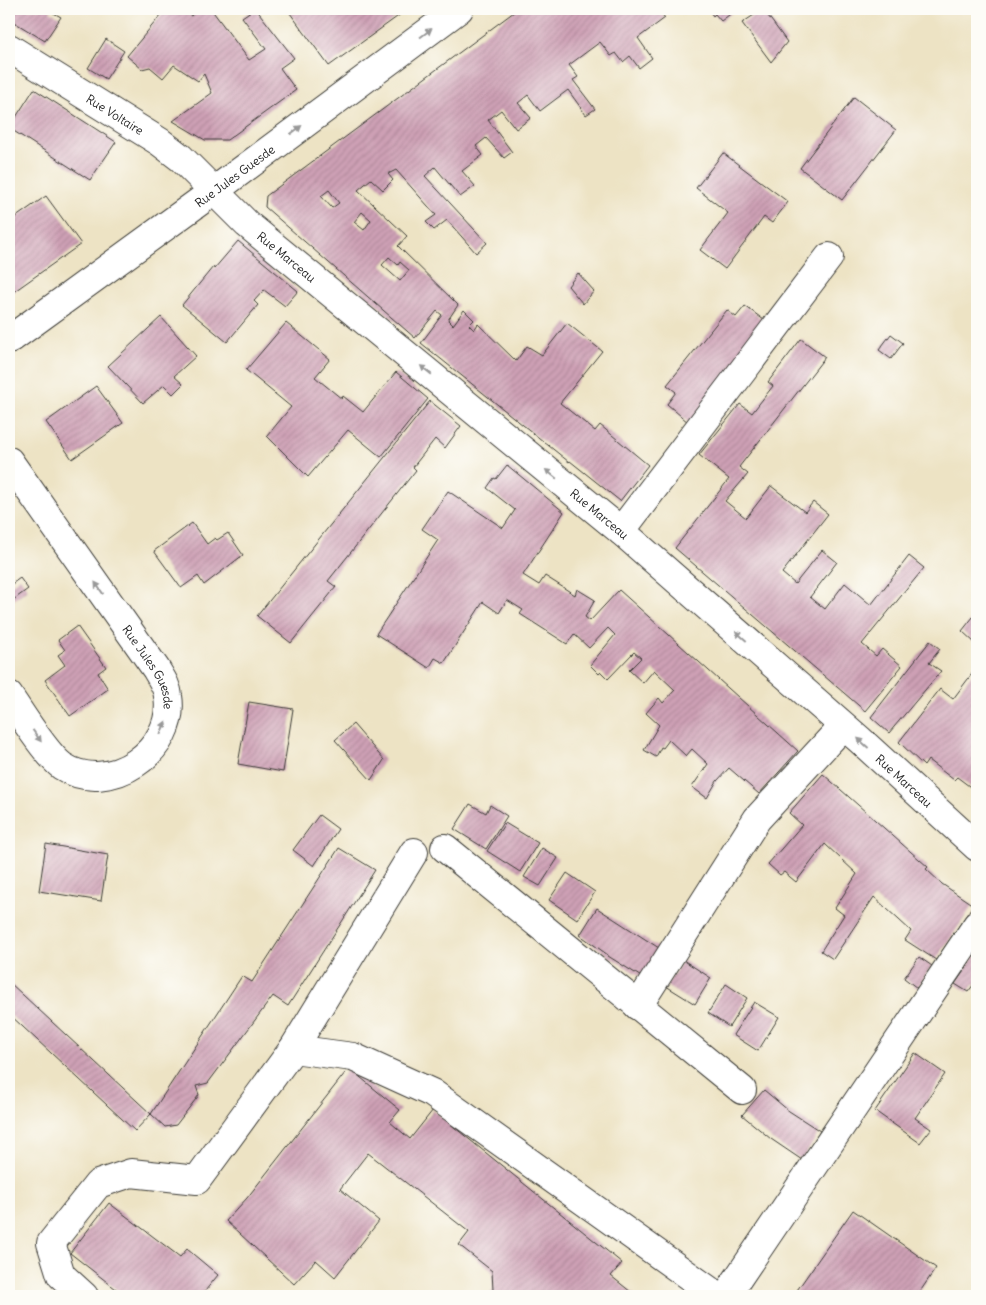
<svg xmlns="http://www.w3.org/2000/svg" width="986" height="1305" font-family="Delius,sans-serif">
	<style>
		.building { fill: url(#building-hatch); fill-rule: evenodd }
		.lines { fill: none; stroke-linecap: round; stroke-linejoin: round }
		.minor-casing { stroke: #3b3a35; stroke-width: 30 }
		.minor { stroke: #fff; stroke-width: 28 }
		.oneway { fill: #999 }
		.labels { text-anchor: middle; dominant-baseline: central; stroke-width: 4.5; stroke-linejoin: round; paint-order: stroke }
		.street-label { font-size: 12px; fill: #1c1c1c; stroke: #fdfcf7 }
	</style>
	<defs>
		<pattern id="building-hatch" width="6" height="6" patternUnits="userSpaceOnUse" patternTransform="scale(1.25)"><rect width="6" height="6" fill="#cea0b5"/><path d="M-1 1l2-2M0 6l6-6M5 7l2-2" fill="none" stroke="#b0899b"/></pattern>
	</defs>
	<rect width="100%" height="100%" fill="#fdfcf7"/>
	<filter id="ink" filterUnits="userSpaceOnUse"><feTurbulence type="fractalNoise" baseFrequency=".02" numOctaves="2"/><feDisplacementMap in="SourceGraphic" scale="10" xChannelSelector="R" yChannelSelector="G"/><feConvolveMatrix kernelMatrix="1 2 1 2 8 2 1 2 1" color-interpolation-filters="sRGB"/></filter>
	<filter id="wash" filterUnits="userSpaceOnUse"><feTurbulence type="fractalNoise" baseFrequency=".0096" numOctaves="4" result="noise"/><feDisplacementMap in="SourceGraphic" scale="20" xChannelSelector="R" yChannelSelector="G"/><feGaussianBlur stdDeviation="1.12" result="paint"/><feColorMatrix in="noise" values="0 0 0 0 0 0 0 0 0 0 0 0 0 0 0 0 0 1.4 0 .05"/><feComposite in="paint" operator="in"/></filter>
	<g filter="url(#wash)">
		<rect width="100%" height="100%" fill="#ede3c4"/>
		<g id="blocks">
			<path class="building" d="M9,9H52L50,11L61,17L45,41L9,19Z
				M166,9H182L191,16L197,9H211L249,60L266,49L242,17L254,9H256L294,58L280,68L296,90L227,140H205L173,121L212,93L204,74L198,81L174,65L163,78L150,67L142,69L127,56Z
				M287,9H408L329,66Z
				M518,9H658L665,18L638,38L652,58L639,68L630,56L623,62L616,53L611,56L600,42L569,65L578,77L573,80L595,109L586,115L568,90L540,111L528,95L518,103L531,118L516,129L501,110L488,120L512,152L504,158L486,138L476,146L483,155L462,171L475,186L460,197L435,167L425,176L487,243L476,253L447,220L434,230L426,222L436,215L396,170L388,174L393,180L383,190L371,179L358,190L407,236L398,246L458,305L448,320L453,325L464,310L474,320L469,325L474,330L478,324L516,361L527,346L542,355L567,323L602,351L560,403L595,431L600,425L648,465L620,501L570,461L569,462L421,343L442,315L437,311L415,338L265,207L266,196ZM329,190L339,203L332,208L321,196ZM362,212L371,220L364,230L354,222ZM389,257L398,265L400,262L409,270L400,281L382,265Z
				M708,9H731L733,12L721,21L715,14L713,16Z
				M763,9L787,42L771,62L742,23Z
				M106,39L124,51L106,79L88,68Z
				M34,89L116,142L90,180L9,128Z
				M854,97L896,130L842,200L800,168Z
				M723,153L788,202L772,223L764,217L725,269L700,250L728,213L696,188Z
				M46,196L81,244L9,295V222Z
				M238,241L298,291L285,306L264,290L254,301L258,305L227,342L182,305L213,267L214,269Z
				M578,273L594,291L583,304L568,286Z
				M745,306L768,323L689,423L667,404L676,392L667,385L727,310L736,317Z
				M161,317L196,356L174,376L183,384L173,394L164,385L143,403L108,366Z
				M286,323L330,359L315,377L342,399L343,396L363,412L396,372L428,399L381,457L348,430L308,477L267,436L291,407L246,370Z
				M891,334L903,343L891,359L879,350Z
				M801,339L825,357L739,467L748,474L725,501L746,518L771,486L805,512L813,502L828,514L782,573L795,584L822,550L837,562L810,597L825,609L845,583L871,605L909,556L924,568L862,644L876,656L882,649L902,666L865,711L675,548L729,479L699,455L740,404L752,413L773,386L768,382Z
				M96,386L123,423L72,459L46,422Z
				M430,401L461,426L445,448L435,439L413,467L416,470L328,581L336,587L291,643L257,616Z
				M507,465L564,512L523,575L539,585L545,576L575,595L577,589L595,600L585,617L590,621L619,590L798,751L759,794L729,768L717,781L707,798L692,787L708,764L692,749L686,756L669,740L663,748L661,747L656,757L644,750L659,725L646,713L659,698L663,703L675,690L654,670L643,683L629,670L641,658L634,652L608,679L601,672L599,674L590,665L615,635L608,628L589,648L574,634L567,644L520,614L523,610L507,600L499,613L483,602L444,663L435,658L429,668L376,634L438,540L422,529L448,491L503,528L515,510L487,488L494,478L496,479Z
				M192,523L207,544L215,538L217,540L228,533L243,555L204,585L198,576L181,588L154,551Z
				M20,578L28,589L9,603V586Z
				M977,612V640L975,643L962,631Z
				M77,626L106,667L98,673L108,689L70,716L45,680L65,665L58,655L65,650L58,640Z
				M930,641L940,649L929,663L941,671L889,733L871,717Z
				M977,667V751L973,757L977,761V792L957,777L954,780L928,760L924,766L899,742L940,689L953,699Z
				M249,702L293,709L283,772L238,764Z
				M353,724L384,760L371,780L335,740Z
				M823,774L928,867L926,869L942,884L973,905L936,960L905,940L911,931L874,897L833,959L821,951L844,915L835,908L857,874L825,844L796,882L784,872L780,875L768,864L802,825L789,813Z
				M470,804L486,813L490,805L507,816L486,849L454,829Z
				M319,815L338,829L314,866L293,850Z
				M505,823L538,843L520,872L487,851Z
				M46,844L108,855L101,901L39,891Z
				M339,848L375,870L288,1006L273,996L208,1083L196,1086L199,1095L176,1125L165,1127L151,1114L135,1131L9,1014V982L151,1114L242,976L252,982Z
				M542,848L558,858L540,886L524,877Z
				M567,873L595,892L577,919L549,900Z
				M597,908L662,950L643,978L608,956V955L580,935Z
				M977,952V986L974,984L968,992L955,984Z
				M919,957L932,966L917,988L904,978Z
				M683,960L711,978L695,1004L666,986Z
				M726,984L747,998L729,1027L708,1013Z
				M754,1002L779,1017L758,1051L733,1035Z
				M915,1053L945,1074L915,1118L931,1129L920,1143L875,1111Z
				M349,1068L400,1110L390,1122L410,1139L433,1110L622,1263L611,1276L636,1296H488L493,1290L492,1271L459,1245L469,1232L368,1153L340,1189L379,1221L335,1277L316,1260L294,1284L226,1221L247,1198Z
				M764,1090L789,1111L820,1131L802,1160L771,1139L742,1115Z
				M109,1203L180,1257L187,1249L218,1275L201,1296H125L70,1253Z
				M853,1210L936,1268L917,1296H793Z"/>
		</g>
	</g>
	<g filter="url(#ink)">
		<use href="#blocks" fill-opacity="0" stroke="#3b3a35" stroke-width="1"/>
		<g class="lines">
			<defs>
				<g id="minor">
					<path id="s1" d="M9,48L160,142L181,158L247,224L621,531L860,740L977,847"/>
					<path id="s2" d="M9,340L214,191L459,9"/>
					<path id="s3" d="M9,461L156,669C161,678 167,686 168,696C177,750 109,797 62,766C46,754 21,714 9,696"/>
					<path d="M621,531L829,257"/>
					<path d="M445,848L742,1090"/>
					<path d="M638,1006L757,819L843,726"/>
					<path d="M293,1049L353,1057L432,1093L717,1296"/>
					<path d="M84,1296L61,1275L51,1243L98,1184L131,1173L197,1180L293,1049L414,852"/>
					<path d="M726,1296L977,925"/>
				</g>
			</defs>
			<use href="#minor" class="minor-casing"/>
			<use href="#minor" class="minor"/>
		</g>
		<defs><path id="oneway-solid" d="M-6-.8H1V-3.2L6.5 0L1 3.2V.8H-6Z" transform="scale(1.25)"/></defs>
		<g class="oneway">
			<use href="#oneway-solid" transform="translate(426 33) rotate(-37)"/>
			<use href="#oneway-solid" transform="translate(296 130) rotate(-37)"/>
			<use href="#oneway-solid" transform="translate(426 370) rotate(-141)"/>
			<use href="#oneway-solid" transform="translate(551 474) rotate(-141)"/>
			<use href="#oneway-solid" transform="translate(99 588) rotate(-125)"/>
			<use href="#oneway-solid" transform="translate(741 636) rotate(-139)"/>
			<use href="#oneway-solid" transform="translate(163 728) rotate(-68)"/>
			<use href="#oneway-solid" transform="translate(37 736) rotate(54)"/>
			<use href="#oneway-solid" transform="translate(863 743) rotate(-138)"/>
		</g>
	</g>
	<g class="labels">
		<g class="street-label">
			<text stroke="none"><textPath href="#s1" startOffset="125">Rue Voltaire</textPath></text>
			<text stroke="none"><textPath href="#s2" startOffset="279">Rue Jules Guesde</textPath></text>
			<text stroke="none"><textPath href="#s1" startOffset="349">Rue Marceau</textPath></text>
			<text stroke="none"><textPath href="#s1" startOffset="754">Rue Marceau</textPath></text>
			<text stroke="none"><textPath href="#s3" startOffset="250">Rue Jules Guesde</textPath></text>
			<text stroke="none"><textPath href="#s1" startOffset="1159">Rue Marceau</textPath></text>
		</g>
	</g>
	<rect width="986" height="1305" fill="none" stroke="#fdfcf7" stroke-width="30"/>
</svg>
